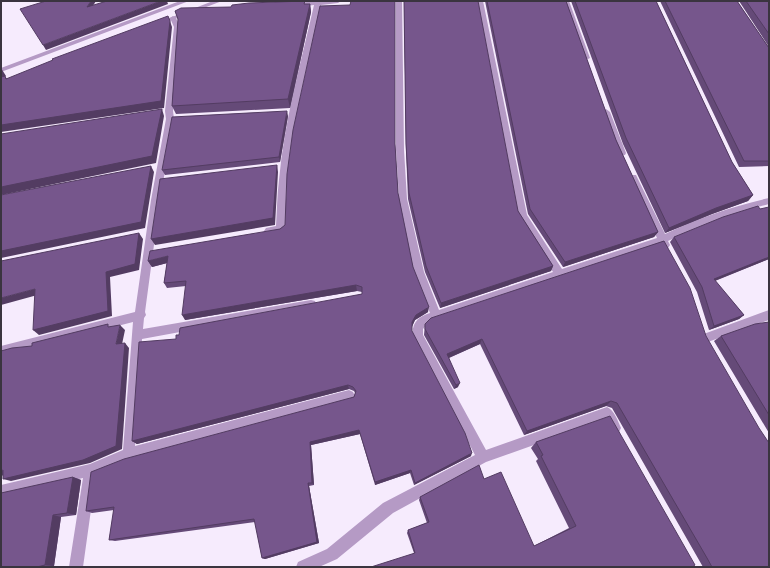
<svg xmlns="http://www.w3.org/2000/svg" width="770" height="568" font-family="'Fira Sans Condensed',sans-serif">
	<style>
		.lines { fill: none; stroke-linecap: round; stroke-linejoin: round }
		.minor { fill: #b59ac5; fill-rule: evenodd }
		.tertiary { fill: #b59ac5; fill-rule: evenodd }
		.wall { fill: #654a78 }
		.shaded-wall { fill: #533c62 }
		.building { fill: #76568c; stroke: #533c62 }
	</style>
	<rect width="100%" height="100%" fill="#f6ebfd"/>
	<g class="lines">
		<path class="minor" d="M318,1H341L338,3L321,5C308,62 293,121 287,180C286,196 286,213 286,229L284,232L269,235L266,234L264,231L266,228L276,226C277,211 277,195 279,180C284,121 301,63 314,5L296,7L293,5L296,3Z
			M396,1H402L404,150L407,199L424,272L439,310L553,272L518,216L477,1H483L527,215L562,269L657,238L629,177L630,175H636L665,234C698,218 733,206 769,198V204C734,213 701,225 668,241L670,245L668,248H662L660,244L429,322L423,329V335L486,450L607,407C614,410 618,421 621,428L619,432L615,434L611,432L604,420L486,462L393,513L337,559L319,567H296L298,562L327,549L383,503L475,455L413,336C411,323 419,316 430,313L414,272L399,199L396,150Z
			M563,1H569L590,58L588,59L582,58Z
			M173,16L176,18L180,27L173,111L174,119L160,200L145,312L146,315L144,318L143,329L311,300L315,301L316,304L315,307L311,308L142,339L135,446L349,390L353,392L355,396L353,400L349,402L129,460L96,474L83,567H69L83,478L1,497V485L90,464L123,450L133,322L1,356V346L135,312L151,200L166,119L165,111L174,27L170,18Z
			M606,109L610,112L626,153L625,155H619L618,153L602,112Z
			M769,310V320L705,343L701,341L700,338L701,335Z"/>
		<path class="tertiary" d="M180,1H189L1,72V68Z
			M213,1H222L159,25L154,24Z"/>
	</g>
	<path class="wall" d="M404,1L518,211L553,266L551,271L440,308L425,272L408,199L406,150Z
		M485,1H566L616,140L658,232L654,237L563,267L528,214Z
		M571,1H656L732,162L753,195L748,201L712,214L665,233L623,144Z
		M660,1H737L769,48V166L739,167Z
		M739,1H769V47Z
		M310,4L311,12L290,108L176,114L172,106L178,20L175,11L231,7Z
		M288,116L280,162L165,175L162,170Z
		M395,144L398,193L413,267L428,312L415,320L412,326V331L471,456L414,485L410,473L375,485L360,434L311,445L314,485L309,486L319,543L265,559L262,558L255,522L115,541L109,540L114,510L92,513L86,511L354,397L355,393L354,391L349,389L137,444L132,441L176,339L179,335L362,294V292L357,291L185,320L186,286L167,288L164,283L167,263L152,267L148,261L280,229Z
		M674,237L769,259L715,281L744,315L739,319L709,330L697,292L670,242Z
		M664,241L769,567H703L612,408L606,406L524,435L480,344L449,358L458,387L454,389L424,335L425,324Z
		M769,322V433L714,341L721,336Z
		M536,442L695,565L414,553L407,533L408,530L427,523L419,500L420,497L484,479L534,546L569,528L536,461L538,459L531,448Z
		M73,477L81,480L76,515L61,517L54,566L51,567H1Z"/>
	<path class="shaded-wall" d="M91,1H96L89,12L87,7Z
		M161,1H167L168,4L46,50L43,45Z
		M310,4L311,12L290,108L288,99Z
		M170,21L172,27L164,108L1,132V125Z
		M1,68L6,76H5L9,82L1,78Z
		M162,109L164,116L156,163L1,195V187Z
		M287,111L288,116L280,162L279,157Z
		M277,165L278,172L275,225L155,245L151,239Z
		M151,166L154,172L145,228L1,258V251Z
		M753,195L748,201L712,214L665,233L669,228L716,208Z
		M658,232L654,237L563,267L565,262Z
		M139,233L143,239L139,270L110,277L112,316L39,335L33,330L106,272Z
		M168,256L171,262L152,267L148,261Z
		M769,257V259L709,283L714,279Z
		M553,266L551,271L440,308L441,303Z
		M356,285L357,291L185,320L182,315Z
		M35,289L41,294L1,305V298Z
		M429,307L428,312L415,320L412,327V322L416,315Z
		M744,315L739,319L709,330L714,326Z
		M120,325L125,330L121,349L116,344Z
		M482,339L480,344L446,359L447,354Z
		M125,343L129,348L122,449L90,463L11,481L3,479Z
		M460,383L458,387L454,389L456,385Z
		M348,385L349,389L137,444L132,441Z
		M611,401L606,406L524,435L527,431Z
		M359,430L360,434L311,445L314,485L312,483L310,442Z
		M472,453L471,456L414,485L415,483Z
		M3,470L11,473L1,476V471Z
		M411,470L410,473L375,485V482Z
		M73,477L81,480L76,515L67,513Z
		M308,483L309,486L319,543L265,559L262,558Z
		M53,515L61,517L54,566L45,565Z"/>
	<path class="building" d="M46,1H91L87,7L107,1H161L43,45L20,9Z
		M305,1L304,4H310L288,99L172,106L178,19L175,11L181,8L231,7L232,5L249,3Z
		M351,1H395V144L398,193L413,267L429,307L416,315L412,322V331L465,433L472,453L415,483L411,470L375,482L359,430L310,442L312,483H308L317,542L262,558L254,519L109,540L114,507L86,511L91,472L124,459L354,397L356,391L353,387L348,385L132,441L139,342L176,339V335H179L180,328L362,294V287L356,285L182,315L186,281L164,283L168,256L148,261L150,251L280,229L285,225L287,174L293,130L320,6L350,5Z
		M404,1H478L518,211L553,266L441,303L426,266L409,193L406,144Z
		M487,1H566L616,140L658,232L565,262L530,209Z
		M575,1H656L732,162L753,195L716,208L669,228L626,138Z
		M665,1H737L769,48V161H744Z
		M746,1H769V34Z
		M168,16L170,21L161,101L1,125V77L5,76L6,79L53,60L52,59Z
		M162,109L152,156L1,187V134Z
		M287,111L279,157L162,170L172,117Z
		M277,165L273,218L151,239L160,179Z
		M151,166L141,222L1,251V195Z
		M758,206L760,209L769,207V257L714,279L744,315L714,326L702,287L674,237L723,217Z
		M139,233L135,264L106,272L108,311L33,330L35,289L1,298V261Z
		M664,241L690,288L706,336L759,428L769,443V567H712L707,558L617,403L611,401L527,431L482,339L447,354L460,383L456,385L425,329V324L431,318Z
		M769,322V415L721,336L755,324Z
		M108,324V327L120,325L116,344L125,343L116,446L83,460L3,479V470L1,471V351L12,348L32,346V343Z
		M610,416L695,565L692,567H371L415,553L408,530L429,522L420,497L479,465L484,479L501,472L534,546L576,526L541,456L543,455L536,442Z
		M73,477L67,513L53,515L45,565L37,567H1V493Z"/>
	<rect width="770" height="568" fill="none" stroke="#3a343f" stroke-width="4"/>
</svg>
